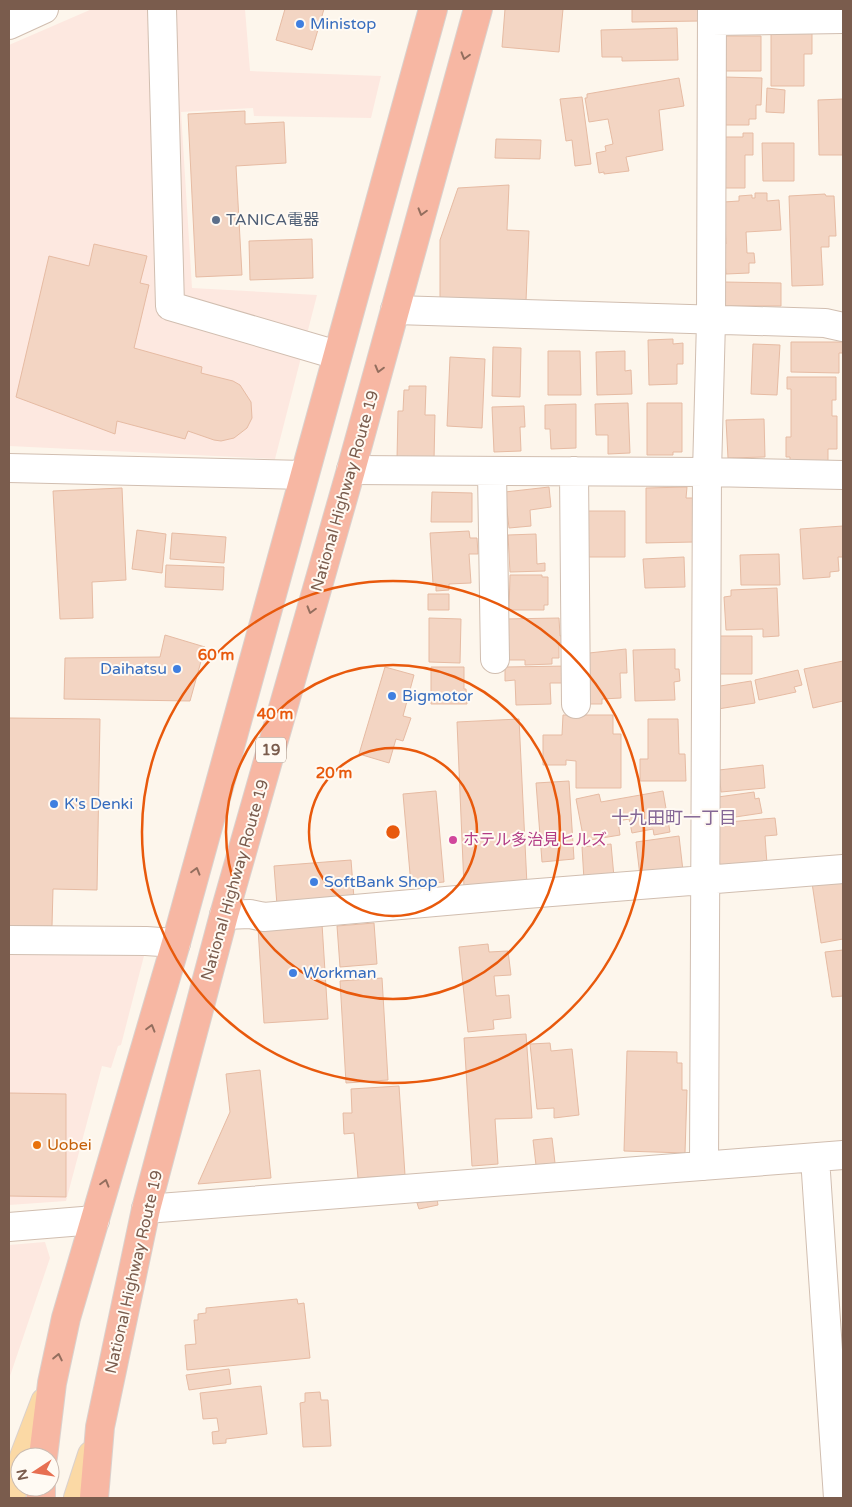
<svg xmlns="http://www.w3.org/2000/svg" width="852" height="1507" font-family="'Varela Round','Noto Sans JP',sans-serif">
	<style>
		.commercial { fill: #fde8e0 }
		.building { fill: #f3d5c3; stroke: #e6bba3 }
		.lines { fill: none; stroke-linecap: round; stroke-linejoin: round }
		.minor-casing { stroke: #d1beb0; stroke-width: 30 }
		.major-casing { stroke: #dad1cd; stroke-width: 30 }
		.highway-casing { stroke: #dad1cd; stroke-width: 30 }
		.minor { stroke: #fff; stroke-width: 28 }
		.major { stroke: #fbd9a5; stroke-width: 28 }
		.highway { stroke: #f7b7a3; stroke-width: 28 }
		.oneway { stroke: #936e5e }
		.ring { fill: none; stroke: #e8590c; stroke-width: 2.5 }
		.shop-dot { fill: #3f7fe0; stroke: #fffaf3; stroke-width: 2 }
		.service-dot { fill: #5c6f8a; stroke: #fffaf3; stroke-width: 2 }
		.hotel-dot { fill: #d1479c; stroke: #fffaf3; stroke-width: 2 }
		.food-dot { fill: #e8710a; stroke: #fffaf3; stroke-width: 2 }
		.labels { text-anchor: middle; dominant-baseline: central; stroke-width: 4; stroke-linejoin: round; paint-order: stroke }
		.shield { fill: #fffaf3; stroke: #a28b7f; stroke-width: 1 }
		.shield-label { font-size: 15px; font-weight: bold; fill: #7a5c4d }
		.shop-label { font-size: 16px; fill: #366cbe; stroke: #fffaf3; text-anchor: start }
		.service-label { font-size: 16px; fill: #4e5e75; stroke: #fffaf3; text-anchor: start }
		.street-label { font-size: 16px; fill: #7a5c4d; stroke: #fffaf3 }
		.hotel-label { font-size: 16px; fill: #b23c85; stroke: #fffaf3; text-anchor: start }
		.food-label { font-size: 16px; fill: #c56008; stroke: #fffaf3; text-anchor: start }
		.neighbourhood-label { font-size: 18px; fill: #846695; stroke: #fffaf3 }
		.centre { fill: #e8590c; stroke: #fffaf3; stroke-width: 2.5 }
		.ring-label { font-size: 15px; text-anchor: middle; font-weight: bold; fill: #e8590c; stroke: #fffaf3; stroke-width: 4; stroke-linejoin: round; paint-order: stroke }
	</style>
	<rect width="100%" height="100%" fill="#fdf6ec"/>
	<path class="commercial" d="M92,9H245L250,71L381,76L371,118L254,116L253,108L181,112L192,288L317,295L275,459L9,446V45Z
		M9,947L145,952L121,1045L118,1046L111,1068L102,1066L66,1201L9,1205Z
		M45,1242L50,1258L9,1379V1245Z"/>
	<path class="building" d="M285,9H324L312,50L276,40Z
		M505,9H563L559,52L502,47Z
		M632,9H700V21L632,22Z
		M677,28L678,60L622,61V57H602L601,30Z
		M771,32H812V54H804V86H771Z
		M721,36H761V71H721Z
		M724,77L762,78L761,105H756V119H749V125H722Z
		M679,78L684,106L659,110L663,150L626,157L629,171L604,174V172L599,173L596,153L606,151L605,146L613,144L608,119L589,122L585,98H587V94Z
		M767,88L785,90L784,113L766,112Z
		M582,97L591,164L575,166L572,140L566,141L560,99Z
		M843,99V155H819L818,100Z
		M245,111V124L284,122L286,163L236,166L242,275L196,277L188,114Z
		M743,133H753V155H745V188H719L720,137H743Z
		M496,139L541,140L540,159L495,158Z
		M762,143H794V181H763Z
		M509,185L507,230L529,231L526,301L440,298V240L458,188Z
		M755,193H767V201L779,200L781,230L746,232L747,253H754L755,263H749V273L726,274L725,261H722V244H726L724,202L739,201V196L752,195V198H755Z
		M825,194L826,196H834L836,236H829V247H821L823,285L792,286L789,196Z
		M312,239L313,278L250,280L249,241Z
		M94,244L147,256L140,283L149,285L134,348L202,367L201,373L233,381L240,385L251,402L252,418L247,428L234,438L221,441L214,440L188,431L185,439L117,421L115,434L16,397L49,256L89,266Z
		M724,282L781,283V306H724Z
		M673,339V344L683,343V364H677V384L649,385L648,340Z
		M791,342H843V353H839V373L791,372Z
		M753,344L780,345L777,395L751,394Z
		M493,347L521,348L520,397L492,396Z
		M548,351H580L581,395H548Z
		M625,351V371L631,370L632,394L597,395L596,352Z
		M450,357L485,359L482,428L447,426Z
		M787,377H836V400H832V416H837V449H828V464L790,463V457H786V437H791V389H787Z
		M409,386H426L425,415H435L434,460L397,459L398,411H403L404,390H409Z
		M628,403L630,453L608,454V435H596L595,404Z
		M647,403H682V452H673V455H647Z
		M576,404V448L551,449L550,429H545V405Z
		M524,406L525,427H520L521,451L494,452L492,407Z
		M764,419L765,457L728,458L726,420Z
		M549,487L551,507L530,510L531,526L509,528L505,492Z
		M687,487L686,498H694V542L646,543V488Z
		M122,488L126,580L92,582L93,618L60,619L53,491Z
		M432,492L472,493V522H431Z
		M586,511H625V557H586Z
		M843,526V557H838L839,571L830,572V577L803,579L800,529Z
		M137,530L166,534L162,573L132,569Z
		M469,531L470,538H477L478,554H469L471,583L449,584V590L436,591V583L433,584L430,533Z
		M172,533L226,537L224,563L170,559Z
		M536,534L537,564L545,563V571L510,572L508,535Z
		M779,554L780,585H741L740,555Z
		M684,557L685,587L645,588L643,559Z
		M166,565L224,567L223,590L165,587Z
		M510,575H542V577H548V605H544V610H509Z
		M777,588L779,636L763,637V629L726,630L724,597L731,596V590Z
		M428,594H449V610H428Z
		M429,618L461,619L460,663L429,662Z
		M559,618L560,636L564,635V643H559V658H552V664L525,665V660H505L504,619Z
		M165,635L205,647L190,701L64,699L65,658L160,657Z
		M716,636H752V674H716Z
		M626,649L627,673H620L621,698L602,699V704H590L589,653Z
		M675,649V669H679L680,681L674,682L675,700L635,701L633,650Z
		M843,661V701L813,708L804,669Z
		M568,666V683H550L551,704L516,705L515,680L505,681V667Z
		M385,667L414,675L403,716L411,718L403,741L396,739L389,763L359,754Z
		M431,667H464V689H466L467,704H431Z
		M798,670L802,685L794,687L796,692L759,700L755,680Z
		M751,681L755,703L718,709L714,687Z
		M563,715H613V734H621V788H576V761L566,760V765H543V735H562Z
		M9,718L100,719L97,890L53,889L52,926H9Z
		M519,719L527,885L464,887L457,722Z
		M648,719H678L679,754H685L686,781H640V759H648Z
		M763,765L765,788L721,792L719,770Z
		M569,781L574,859L542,862L536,783Z
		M436,791L444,882L411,885L403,794Z
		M663,791L670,832L654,835L653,829L632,833L629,819L618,821L620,835L584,841L576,799L599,794L601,802Z
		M754,792L755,799L759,798L762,813L722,819L718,797Z
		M775,818L777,835L765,836L767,864L720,868L716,823Z
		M679,836L683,871L640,876L636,842Z
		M611,844L614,877L584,880L582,847Z
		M351,860L354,898L277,905L274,866Z
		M843,878V939L821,943L812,883Z
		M374,923L377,964L340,967L337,926Z
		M322,924L328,1019L264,1023L258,928Z
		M488,944L489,952L508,951L511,975L494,976L496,996L509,995L511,1018L493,1020L494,1029L468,1032L459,947Z
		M843,950V996L832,997L825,952Z
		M382,978L388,1080L346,1083L340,981Z
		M526,1034L532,1118L495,1119L498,1164L472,1166L464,1038Z
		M550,1043L551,1051L572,1049L579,1115L554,1118V1108L537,1109L530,1044Z
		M627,1051L677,1052V1063H682V1090H687L685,1153L624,1151Z
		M260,1070L271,1178L198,1184L230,1112L226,1074Z
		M399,1086L405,1175L358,1178L354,1133L344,1134L343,1113H352L351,1089Z
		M9,1093L66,1094V1197L9,1196Z
		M552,1138L555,1163L536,1165L533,1140Z
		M437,1199L438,1205L419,1209L417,1203Z
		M297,1299L298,1304L304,1303L310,1358L187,1370L185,1345L196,1344L194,1320H198V1314L206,1313V1308Z
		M229,1369L231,1384L189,1390L186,1375Z
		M261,1386L267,1434L226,1439V1443L213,1444L212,1432L219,1431L217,1418L203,1419L200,1393Z
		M320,1392L321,1400H328L331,1446L303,1447L300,1403L305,1402V1393Z"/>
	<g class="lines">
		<defs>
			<path id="minor" d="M162,9L170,306L337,355
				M712,21L843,19
				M9,25L44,9
				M395,310L825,323L843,327
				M9,468L304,475
				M351,470L707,472L843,475
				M492,471L495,659
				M574,471L576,704
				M224,915L250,914L264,917L526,894L843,869
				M9,940L146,941L176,943
				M815,1158L838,1498
				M704,1166L707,472L711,321L712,9
				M146,1209L843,1155
				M9,1227L95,1220"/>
			<path id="major" d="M24,1457L45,1402
				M10,1498L20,1468
				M78,1498L92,1455"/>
			<path id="highway" d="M43,1457L52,1383L66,1318L176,943L433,9
				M41,1487V1498
				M94,1498L100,1427L146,1209L224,915L351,470L478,9"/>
		</defs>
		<use href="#minor" class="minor-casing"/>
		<use href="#major" class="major-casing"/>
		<use href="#highway" class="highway-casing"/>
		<use href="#minor" class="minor"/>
		<use href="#major" class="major"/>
		<use href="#highway" class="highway"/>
	</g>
	<defs><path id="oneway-chevron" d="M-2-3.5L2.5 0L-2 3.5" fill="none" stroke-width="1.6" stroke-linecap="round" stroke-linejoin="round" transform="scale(1.25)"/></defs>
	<g class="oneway">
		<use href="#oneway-chevron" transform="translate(465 56) rotate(106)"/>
		<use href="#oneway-chevron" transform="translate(422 212) rotate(106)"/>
		<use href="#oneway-chevron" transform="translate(379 369) rotate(105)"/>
		<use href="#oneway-chevron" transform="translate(311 610) rotate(106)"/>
		<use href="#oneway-chevron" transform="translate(196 871) rotate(-74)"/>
		<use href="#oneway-chevron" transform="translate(151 1028) rotate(-74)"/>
		<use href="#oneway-chevron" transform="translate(105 1183) rotate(-74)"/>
		<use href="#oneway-chevron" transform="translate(58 1357) rotate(-78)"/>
	</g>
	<g class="ring">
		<circle cx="393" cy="832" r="84"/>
		<circle cx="393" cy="832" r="167"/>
		<circle cx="393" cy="832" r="251"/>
	</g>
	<g class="shop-dot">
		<circle cx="300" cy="24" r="5"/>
		<circle cx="177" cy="669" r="5"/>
		<circle cx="392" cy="696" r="5"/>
		<circle cx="54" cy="804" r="5"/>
		<circle cx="314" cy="882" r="5"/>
		<circle cx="293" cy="973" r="5"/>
	</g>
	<circle class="service-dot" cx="216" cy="220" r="5"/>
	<circle class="hotel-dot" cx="453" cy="840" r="5"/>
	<circle class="food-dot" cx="37" cy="1145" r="5"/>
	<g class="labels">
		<rect class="shield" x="256" y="737.5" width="30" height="25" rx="4"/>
		<g class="shield-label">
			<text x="271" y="750">19</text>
		</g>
		<g class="shop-label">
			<text x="310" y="24">Ministop</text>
			<text x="167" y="669" text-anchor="end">Daihatsu</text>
			<text x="402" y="696">Bigmotor</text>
			<text x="64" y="804">K's Denki</text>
			<text x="324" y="882">SoftBank Shop</text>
			<text x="303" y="973">Workman</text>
		</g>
		<g class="service-label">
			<text x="226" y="220">TANICA電器</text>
		</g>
		<g class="street-label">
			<text transform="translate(345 491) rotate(-74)">National Highway Route 19</text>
			<text transform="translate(235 880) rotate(-74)">National Highway Route 19</text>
			<text transform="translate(134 1272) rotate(-77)">National Highway Route 19</text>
		</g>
		<g class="hotel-label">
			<text x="463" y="840">ホテル多治見ヒルズ</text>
		</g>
		<g class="food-label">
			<text x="47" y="1145">Uobei</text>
		</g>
		<g class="neighbourhood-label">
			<text x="674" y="818">十九田町一丁目</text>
		</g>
	</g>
	<circle cx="393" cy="832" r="8" class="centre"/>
	<g class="ring-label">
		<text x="216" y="660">60 m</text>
		<text x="275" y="719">40 m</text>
		<text x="334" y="778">20 m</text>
	</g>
	<rect width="852" height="1507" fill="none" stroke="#7a5c4d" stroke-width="20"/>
	<g transform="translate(35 1472) rotate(258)"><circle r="24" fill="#fffaf3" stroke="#cabbb1"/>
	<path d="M0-4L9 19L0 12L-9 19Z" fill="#e76f51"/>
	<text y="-8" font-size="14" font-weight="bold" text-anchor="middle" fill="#7a5c4d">N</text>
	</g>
</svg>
